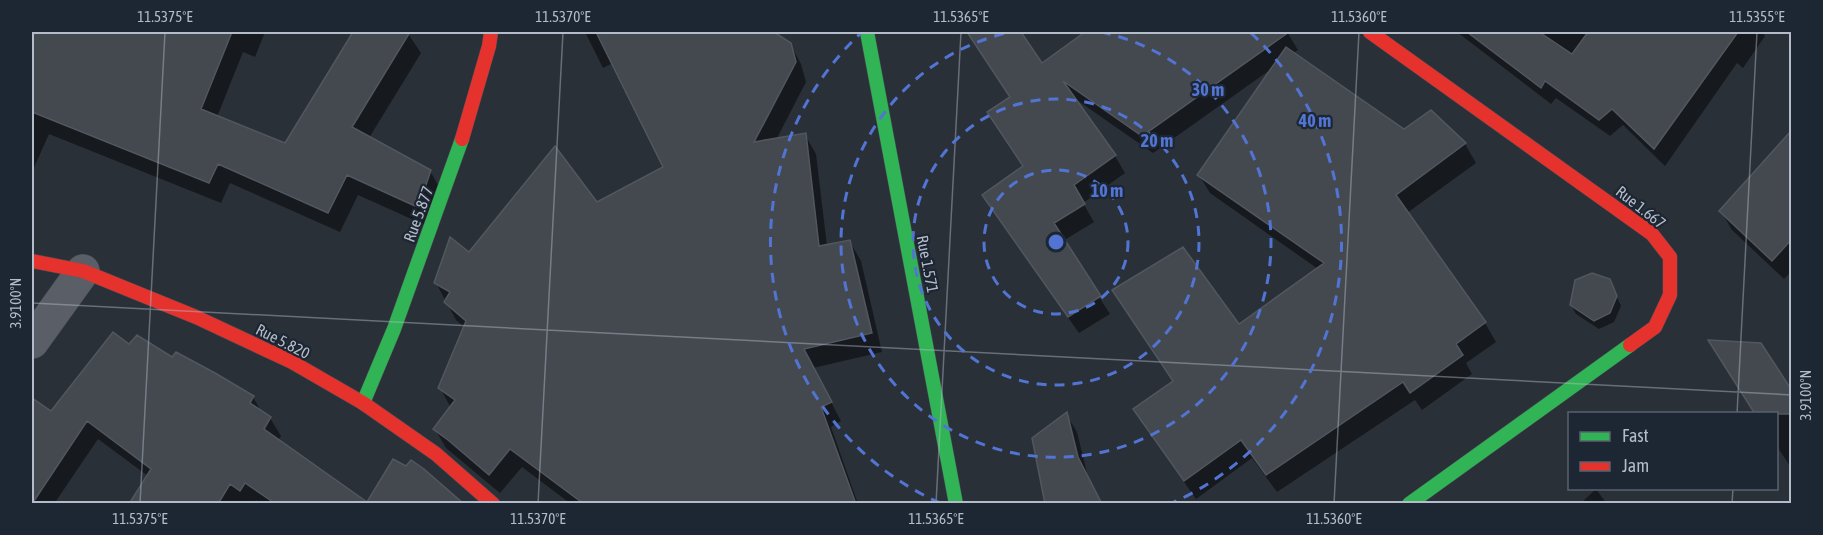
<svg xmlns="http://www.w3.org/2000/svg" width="1823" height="535" font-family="'Asap Condensed',sans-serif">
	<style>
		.shadow { fill: #0007 }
		.building { fill: #444950; stroke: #52575f; stroke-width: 1.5 }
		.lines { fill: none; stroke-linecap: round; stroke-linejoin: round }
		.street-casing { stroke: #484c53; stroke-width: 34 }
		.fast-casing { stroke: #484c53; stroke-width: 15 }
		.jam-casing { stroke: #484c53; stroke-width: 15 }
		.street { stroke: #5a5e66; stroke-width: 33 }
		.fast { stroke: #30b455; stroke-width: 14 }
		.jam { stroke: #e5322d; stroke-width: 14 }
		.ticks { fill: none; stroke: #b4bcc9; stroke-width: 1.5; stroke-opacity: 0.45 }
		.ring { fill: none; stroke: #5274d3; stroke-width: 3; stroke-dasharray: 10 8 }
		.labels { text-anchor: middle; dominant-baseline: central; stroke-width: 4.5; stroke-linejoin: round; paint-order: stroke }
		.street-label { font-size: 16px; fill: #b4bcc9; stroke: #1d2633 }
		.centre { fill: #5274d3; stroke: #1d2633; stroke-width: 3 }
		.ring-label { font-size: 18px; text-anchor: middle; font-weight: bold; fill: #5274d3; stroke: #1d2633; stroke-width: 4.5; stroke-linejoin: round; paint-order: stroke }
		.neatline { fill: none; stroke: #b4bcc9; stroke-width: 2 }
		.ticks-label { font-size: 15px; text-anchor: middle; fill: #b4bcc9 }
	</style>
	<rect width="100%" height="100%" fill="#2a3038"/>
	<path class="shadow" d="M32,32H265L255,57L243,52L217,117L286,145L355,32H407L421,53L369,138L430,171L442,192L427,226L358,195L340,232L230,183L221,203L49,134L32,172Z
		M585,32H772L790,44L801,64L806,82L776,140L805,135L816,154L827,246L850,242L861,261L882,352L813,368L841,421L831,427L858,504H571L522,467L500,493L446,448L435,429L451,408L440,388L465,328L456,320L436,283L469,254L597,204L665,168L613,63L603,68Z
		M968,32H1019L1042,65L1088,32H1119L1127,43L1143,32H1287L1298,50L1293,53L1404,131L1431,112L1465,144L1476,163L1407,213L1485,323L1496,342L1466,363L1472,374L1422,410L1415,400L1277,492L1252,458L1196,499L1146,428L1135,409L1173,382L1125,309L1239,326L1318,269L1210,193L1199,175L1274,67L1153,153L1074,98L1115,156L1125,173L1083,203L1094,222L1063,241L1110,314L1079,333L994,212L984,195L1024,167L1011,98Z
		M1457,32H1762L1765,36L1743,68L1737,63L1665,166L1623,125L1610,136L1556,98L1551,104Z
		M1792,133V271L1784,279L1732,230L1721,211Z
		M1609,280L1621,306L1614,322L1599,329L1576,314L1571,305Z
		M1760,344L1792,392V469L1776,445V414Z
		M130,347L172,359L253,397L262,413L270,418L281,436L278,441L367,504H261L256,500L254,504H131L148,476L98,439L54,504H32V426L44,408L52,413Z
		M1066,414L1077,432L1088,477L1101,504H1041L1046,501Z
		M1596,489L1607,504H1580Z"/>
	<path class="building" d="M32,32H232L201,109L285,143L353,32H410L352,127L431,170L424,191L415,206L347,175L328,213L218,164L209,183L32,112Z
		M596,32H774L791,43L796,62L754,142L806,133L819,246L850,240L872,333L804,349L832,402L821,407L856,504H584L510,449L489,475L448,440L433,429L455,400L438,388L466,321L444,302L450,292L434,283L450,237L469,252L555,146L597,202L663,167Z
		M967,32H1021L1042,63L1085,32H1289L1142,136L1063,81L1116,155L1074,185L1085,204L1054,223L1101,296L1068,317L982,195L1023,166L987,112L1010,97Z
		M1467,32H1539L1572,54L1588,32H1738L1654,149L1612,109L1599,120L1545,81L1541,88Z
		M1286,47L1404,129L1431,110L1466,143L1396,195L1486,322L1456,344L1463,355L1410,393L1403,382L1266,475L1241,440L1184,481L1133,409L1173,381L1112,290L1183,247L1239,324L1324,263L1197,175Z
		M1791,131V240L1772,261L1719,211Z
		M1592,273L1610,279L1617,296L1610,313L1594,321L1570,305L1575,280Z
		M113,332L129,344L137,335L172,357L176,352L215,373L254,396L250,403L271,417L264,429L367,502L393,459L406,466L411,460L424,469L464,504H276L245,483L240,491L230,484L218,504H129L151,469L87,421L32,504V398L51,411Z
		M1708,340L1761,343L1791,389V414H1755Z
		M1067,412L1078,457L1102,504H1045L1032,438Z"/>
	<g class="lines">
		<defs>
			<path id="street" d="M32,342L83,271"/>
			<path id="fast" d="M867,32L956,504
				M363,403L394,329L462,139
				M1409,504L1630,345"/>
			<path id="jam" d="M1370,32L1652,234L1670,257V295L1655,327L1630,345
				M462,139L489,46L491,32
				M32,261L83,271L196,317L292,362L363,403L436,454L493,504"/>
		</defs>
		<use href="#street" class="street-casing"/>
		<use href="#fast" class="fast-casing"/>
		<use href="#jam" class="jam-casing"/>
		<use href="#street" class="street"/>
		<use href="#fast" class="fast"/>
		<use href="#jam" class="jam"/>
	</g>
	<path class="ticks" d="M32,303L1792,395M1737,414L1757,32M140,504L165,32M538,504L563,32M936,504L961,32M1334,504L1359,32M1732,504L1733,488"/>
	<g class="ring">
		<circle cx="1056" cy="242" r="72"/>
		<circle cx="1056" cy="242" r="143"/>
		<path d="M1101 32A215 215 0 1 1 1011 32"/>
		<path d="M940 503A286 286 0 0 1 861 33M1251 33A286 286 0 0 1 1172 503"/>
	</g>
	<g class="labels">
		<g class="street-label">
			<text transform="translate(1641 207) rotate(38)">Rue 1.667</text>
			<text transform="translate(418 214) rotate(-70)">Rue 5.877</text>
			<text transform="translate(928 264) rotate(79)">Rue 1.571</text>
			<text transform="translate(283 341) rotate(27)">Rue 5.820</text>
		</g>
	</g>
	<circle cx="1056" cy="242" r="9" class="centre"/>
	<g class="ring-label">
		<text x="1208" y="96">30 m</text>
		<text x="1315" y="127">40 m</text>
		<text x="1157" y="147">20 m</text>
		<text x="1107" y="197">10 m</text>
	</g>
	<rect width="1823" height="535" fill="none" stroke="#1d2633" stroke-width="66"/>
	<rect x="1568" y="412" width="210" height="78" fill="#1d2633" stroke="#59626f" stroke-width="1.5"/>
	<rect x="1580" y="432" width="30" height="9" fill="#30b455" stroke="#59626f" stroke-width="1.5"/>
	<text x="1622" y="442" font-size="18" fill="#b4bcc9">Fast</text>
	<rect x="1580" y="462" width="30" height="9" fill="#e5322d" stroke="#59626f" stroke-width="1.5"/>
	<text x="1622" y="472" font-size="18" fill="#b4bcc9">Jam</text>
	<rect x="33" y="33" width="1757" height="469" class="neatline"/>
	<g class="ticks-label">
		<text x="165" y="22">11.5375°E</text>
		<text x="563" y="22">11.5370°E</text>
		<text x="961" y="22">11.5365°E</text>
		<text x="1359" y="22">11.5360°E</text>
		<text x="1757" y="22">11.5355°E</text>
		<text transform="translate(16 303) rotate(-90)" y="5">3.9100°N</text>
		<text transform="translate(1806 395) rotate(-90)" y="5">3.9100°N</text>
		<text x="140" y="524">11.5375°E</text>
		<text x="538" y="524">11.5370°E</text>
		<text x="936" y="524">11.5365°E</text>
		<text x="1334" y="524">11.5360°E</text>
	</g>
</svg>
